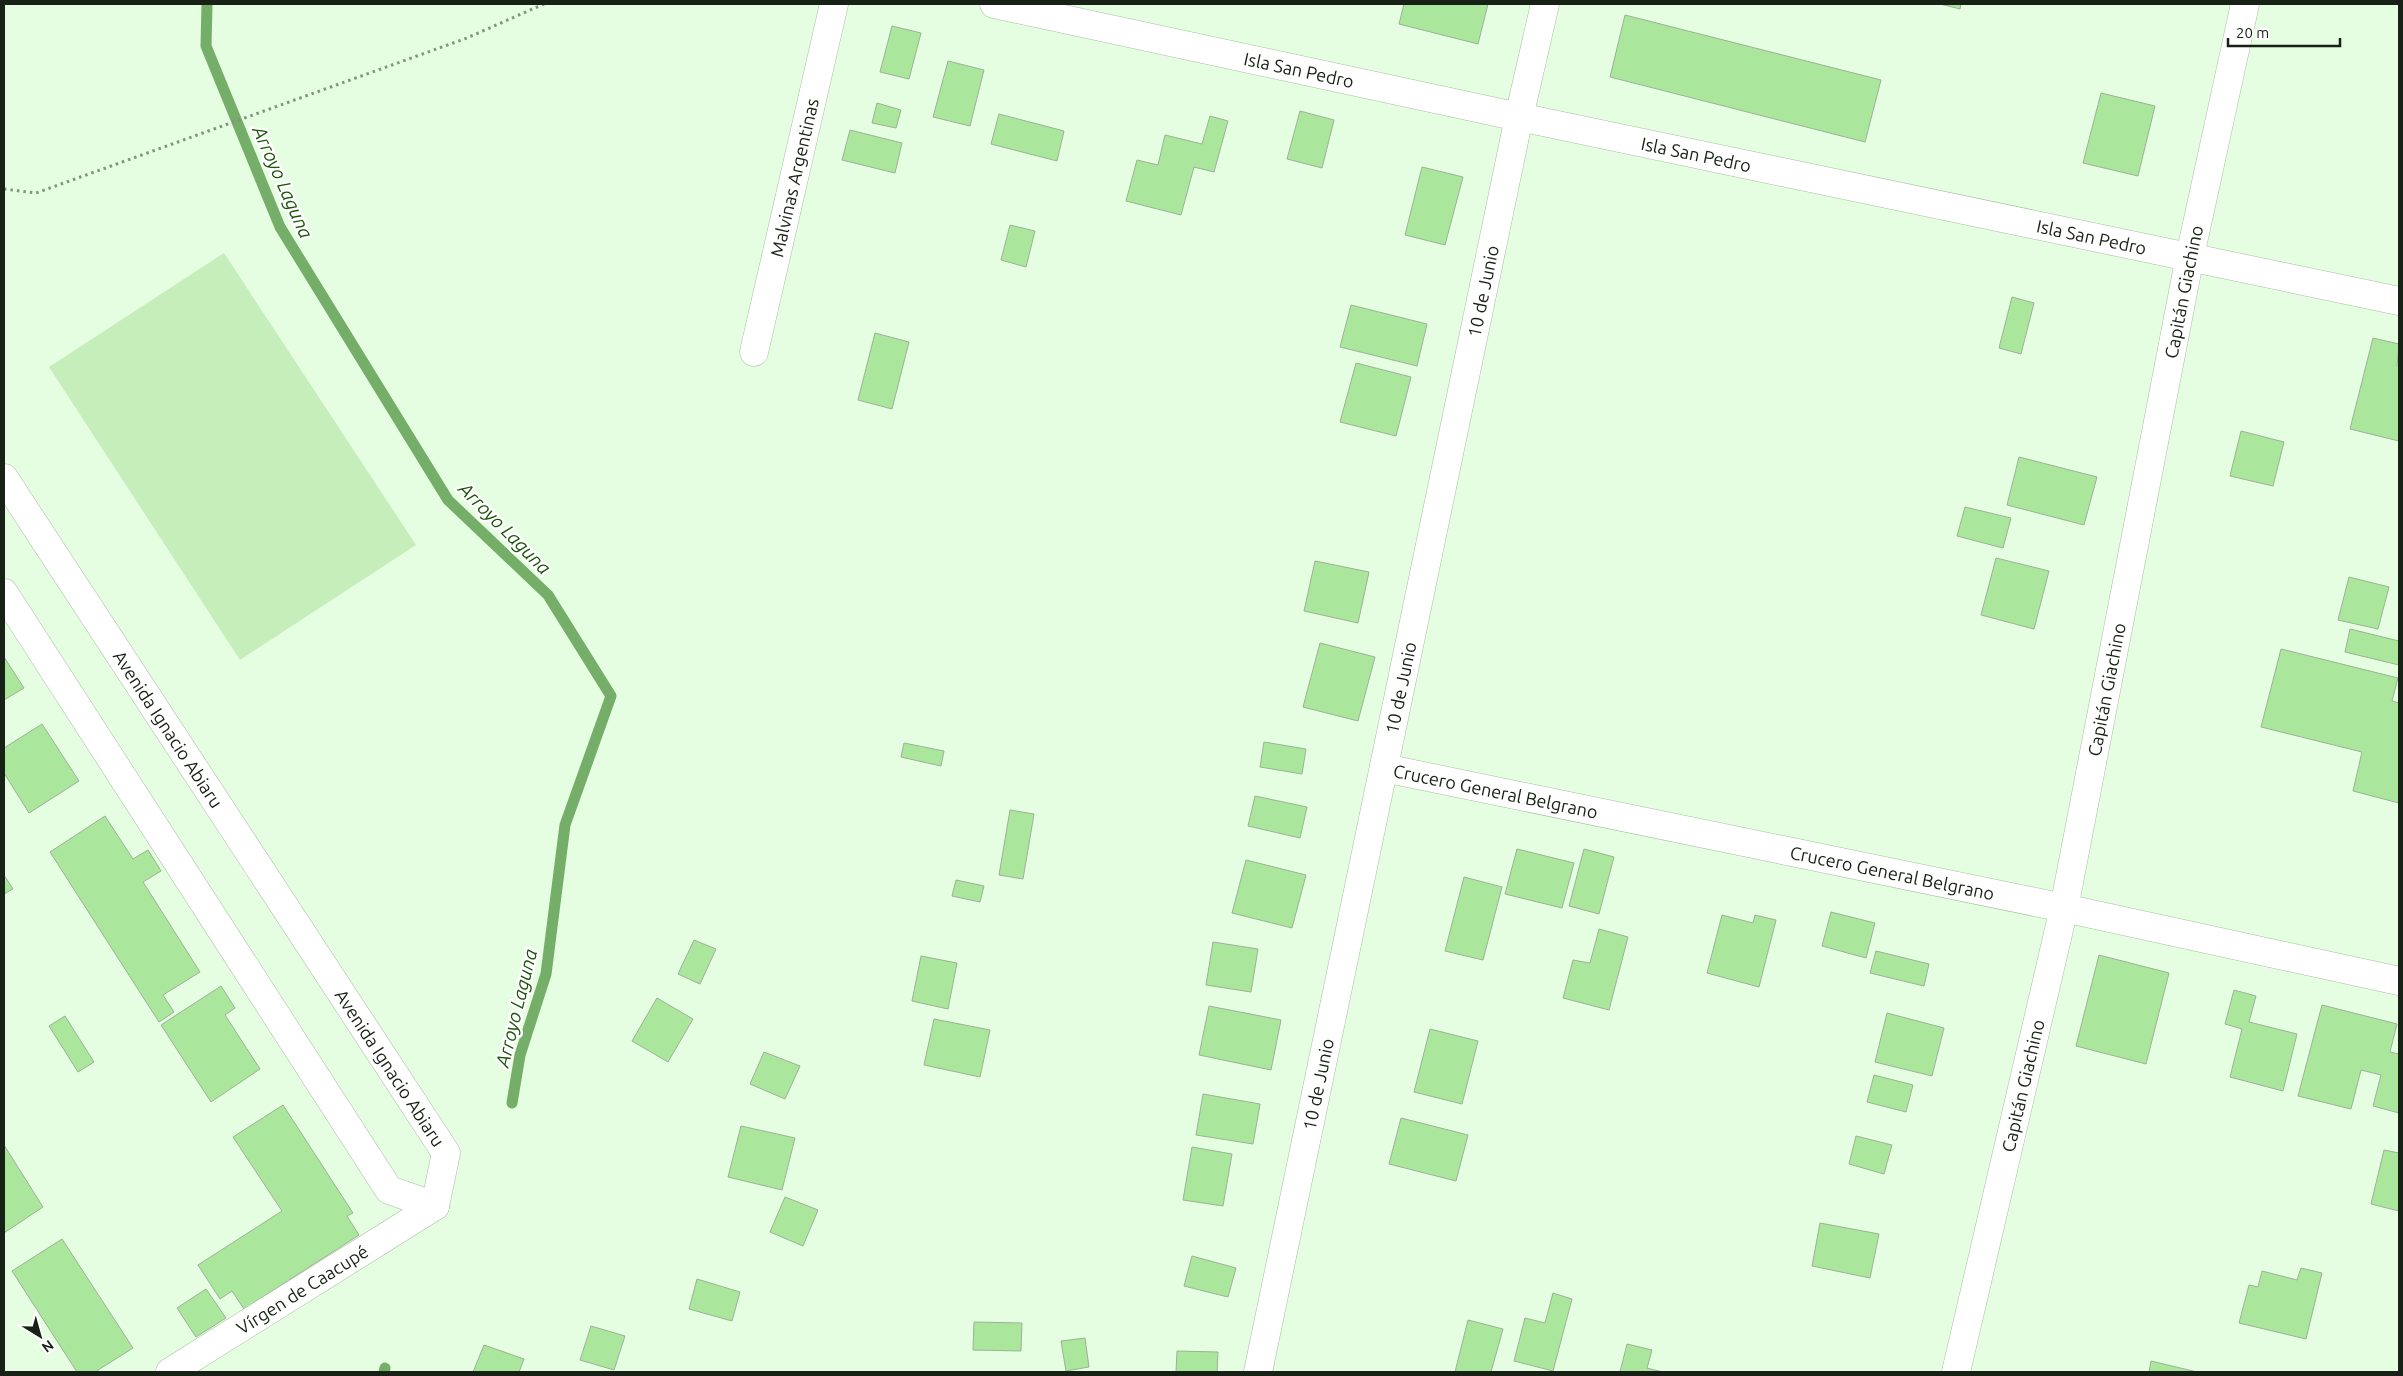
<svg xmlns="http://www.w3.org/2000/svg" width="2403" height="1376" font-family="Ubuntu,sans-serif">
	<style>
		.green { fill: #c5eebb }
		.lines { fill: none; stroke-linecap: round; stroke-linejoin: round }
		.stream { stroke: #75ae68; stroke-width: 11 }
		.building { fill: #abe69d; stroke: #9cb296 }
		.minor-casing { stroke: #a7bea2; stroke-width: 29 }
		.path { stroke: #82937f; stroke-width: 3; stroke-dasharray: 2.5 4; stroke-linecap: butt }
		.minor { stroke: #fff; stroke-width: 28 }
		.labels { text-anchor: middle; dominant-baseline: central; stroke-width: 5; stroke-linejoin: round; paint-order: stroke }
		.street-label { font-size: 18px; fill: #182116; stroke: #fff }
		.water-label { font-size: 19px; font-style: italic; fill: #1b5309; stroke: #fff }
	</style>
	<rect width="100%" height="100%" fill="#e5fde0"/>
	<path class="green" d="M224,253L416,545L240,660L49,367Z"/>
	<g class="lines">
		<path class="stream" d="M207,4L206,46L280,227L448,500L548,595L611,696L565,825L546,974L520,1055L512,1103
			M384,1372L385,1368"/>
	</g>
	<path class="building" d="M1404,4H1488L1478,44L1399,24Z
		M1940,4H1961L1960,9Z
		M1625,15L1881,80L1865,142L1610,77Z
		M892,26L921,33L909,79L880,72Z
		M948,61L984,70L970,126L933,117Z
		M2101,93L2155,106L2138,176L2083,163Z
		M877,103L901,110L896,128L872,123Z
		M1300,111L1334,120L1322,168L1287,159Z
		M999,114L1064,131L1057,161L991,144Z
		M1210,116L1228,121L1214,172L1194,167L1181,215L1126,201L1137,160L1158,165L1165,135L1202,144Z
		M850,130L902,143L895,173L842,160Z
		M1422,167L1463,177L1445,245L1405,235Z
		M1010,225L1035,231L1026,267L1001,260Z
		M2012,297L2034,303L2021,354L1999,348Z
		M1351,305L1427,324L1417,366L1340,347Z
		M875,333L909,342L892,409L858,400Z
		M2373,338L2399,344L2397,366L2399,367V441L2350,429Z
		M1356,363L1411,377L1396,436L1340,422Z
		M2241,431L2284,442L2273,486L2230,476Z
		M2019,457L2097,477L2084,525L2007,505Z
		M1965,507L2011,518L2003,548L1957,536Z
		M1996,558L2049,571L2034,629L1981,615Z
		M1315,561L1369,572L1358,623L1304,611Z
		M2349,577L2389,587L2378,629L2338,620Z
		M2350,629L2399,641V665L2345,652Z
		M1320,643L1375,657L1358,721L1303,707Z
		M2281,649L2398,678L2392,701L2399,703V803L2353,791L2362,752L2261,727Z
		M4,657L24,688L4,700Z
		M42,724L79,781L29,813L4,773V748Z
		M1264,742L1306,749L1302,774L1260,767Z
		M904,743L944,751L941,766L901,757Z
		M1255,796L1307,807L1300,838L1248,826Z
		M1010,810L1034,814L1023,879L999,875Z
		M105,816L133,859L148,850L161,871L143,882L200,972L163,995L174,1012L159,1022L50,852Z
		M1517,849L1574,863L1562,908L1505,894Z
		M1584,849L1614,857L1599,914L1569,906Z
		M1246,860L1306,875L1292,928L1232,913Z
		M4,875L13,889L4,894Z
		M1464,877L1502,887L1483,960L1445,951Z
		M956,880L984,886L980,902L952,896Z
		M1831,912L1875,923L1866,958L1822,946Z
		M1722,915L1753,923L1755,915L1776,920L1759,987L1707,973Z
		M1599,929L1628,937L1609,1010L1563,998L1573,960L1590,963Z
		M694,940L716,949L700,984L678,974Z
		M1213,942L1258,949L1251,992L1206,985Z
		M1876,951L1929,964L1924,986L1870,973Z
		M2099,955L2169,973L2146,1064L2076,1046Z
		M921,956L957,963L948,1009L912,1001Z
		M221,986L235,1008L225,1015L260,1069L211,1102L161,1025Z
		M2234,990L2256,996L2249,1022L2297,1034L2283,1091L2230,1077L2242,1029L2225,1024Z
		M657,998L693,1019L668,1062L632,1041Z
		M2322,1005L2397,1024L2390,1052L2399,1054V1113L2373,1106L2381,1075L2361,1070L2351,1109L2298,1096Z
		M1209,1006L1281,1020L1271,1070L1199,1055Z
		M1887,1013L1944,1028L1932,1076L1875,1062Z
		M65,1016L94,1062L78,1072L49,1026Z
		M934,1019L990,1030L980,1077L924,1065Z
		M1430,1029L1478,1041L1462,1104L1414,1092Z
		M764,1052L800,1066L785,1099L750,1084Z
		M1874,1075L1913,1085L1906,1112L1867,1102Z
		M1203,1094L1260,1104L1253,1144L1196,1135Z
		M283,1105L353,1213L347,1216L359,1235L244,1309L232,1291L220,1299L198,1265L282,1211L233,1137Z
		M1401,1118L1468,1135L1456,1181L1389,1164Z
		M741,1126L795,1138L782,1190L728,1177Z
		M1856,1136L1892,1145L1884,1174L1849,1164Z
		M4,1145L43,1207L4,1233Z
		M1192,1147L1232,1154L1223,1206L1183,1200Z
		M2384,1150L2399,1153V1211L2371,1204Z
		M785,1197L818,1210L803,1246L770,1232Z
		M1820,1223L1879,1234L1870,1278L1812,1266Z
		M62,1239L133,1348L95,1372H77L12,1271Z
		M1192,1256L1236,1268L1228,1297L1184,1286Z
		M2301,1268L2322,1273L2306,1339L2239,1323L2249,1285L2258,1287L2262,1271L2297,1280Z
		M697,1279L740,1292L732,1321L689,1309Z
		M206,1289L226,1318L196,1337L177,1308Z
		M1553,1293L1572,1299L1553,1371L1514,1361L1525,1318L1545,1323Z
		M1468,1320L1503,1329L1491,1372H1455Z
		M974,1322L1022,1323L1021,1351L973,1350Z
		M591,1326L625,1336L614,1370L580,1360Z
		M1085,1338L1089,1367L1066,1371L1061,1341Z
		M1627,1344L1652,1350L1647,1368L1663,1372H1620Z
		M484,1345L524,1359L519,1372H473Z
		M1177,1351L1218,1352L1217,1372H1176Z
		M2151,1361L2197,1372H2149Z"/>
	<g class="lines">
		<defs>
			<g id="minor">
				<path id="s1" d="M994,4L1519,117L2399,301"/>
				<path id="s2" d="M754,352L834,4"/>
				<path id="s3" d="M4,478L446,1153L435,1206"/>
				<path d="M4,593L389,1190L435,1206"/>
				<path id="s4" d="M1384,768L2064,908L2399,981"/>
				<path id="s5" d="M170,1372L435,1206"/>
				<path id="s6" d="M1258,1372L1519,117L1545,4"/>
				<path id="s7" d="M1956,1372L2064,908L2190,256L2245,4"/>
			</g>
		</defs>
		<use href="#minor" class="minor-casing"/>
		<path class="path" d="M4,189L36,193L467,38L544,4"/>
		<use href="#minor" class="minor"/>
	</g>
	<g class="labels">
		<g class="street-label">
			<text stroke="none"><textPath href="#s1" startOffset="312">Isla San Pedro</textPath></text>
			<text stroke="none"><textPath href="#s1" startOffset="718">Isla San Pedro</textPath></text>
			<text stroke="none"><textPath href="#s2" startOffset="179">Malvinas Argentinas</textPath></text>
			<text stroke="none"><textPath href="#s1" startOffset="1122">Isla San Pedro</textPath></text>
			<text stroke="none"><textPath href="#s6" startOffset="1104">10 de Junio</textPath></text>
			<text stroke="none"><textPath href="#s7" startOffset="1104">Capitán Giachino</textPath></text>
			<text stroke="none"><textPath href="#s6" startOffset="699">10 de Junio</textPath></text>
			<text stroke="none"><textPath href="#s7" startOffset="699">Capitán Giachino</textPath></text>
			<text stroke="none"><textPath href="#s3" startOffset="300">Avenida Ignacio Abiaru</textPath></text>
			<text stroke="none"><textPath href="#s4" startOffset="114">Crucero General Belgrano</textPath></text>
			<text stroke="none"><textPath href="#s4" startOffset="519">Crucero General Belgrano</textPath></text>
			<text stroke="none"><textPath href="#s3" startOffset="705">Avenida Ignacio Abiaru</textPath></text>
			<text stroke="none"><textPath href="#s6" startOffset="294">10 de Junio</textPath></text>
			<text stroke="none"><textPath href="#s7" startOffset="294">Capitán Giachino</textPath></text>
			<text stroke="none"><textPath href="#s5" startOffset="156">Vírgen de Caacupé</textPath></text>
		</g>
		<g class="water-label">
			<text transform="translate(283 182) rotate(66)">Arroyo Laguna</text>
			<text transform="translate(505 528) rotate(45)">Arroyo Laguna</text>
			<text transform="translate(516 1008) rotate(-76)">Arroyo Laguna</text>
		</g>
	</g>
	<rect width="2403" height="1376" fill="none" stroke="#182116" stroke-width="10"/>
	<g transform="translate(40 1336) rotate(143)" stroke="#ffffff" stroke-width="4" paint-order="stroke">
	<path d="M0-4L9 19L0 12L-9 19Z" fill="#182116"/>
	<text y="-8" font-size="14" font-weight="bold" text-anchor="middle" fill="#182116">N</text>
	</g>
	<path d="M2228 38v8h112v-8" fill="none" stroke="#182116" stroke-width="2.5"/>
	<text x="2236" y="38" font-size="15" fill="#182116" stroke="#ffffff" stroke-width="4" paint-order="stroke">20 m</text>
</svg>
